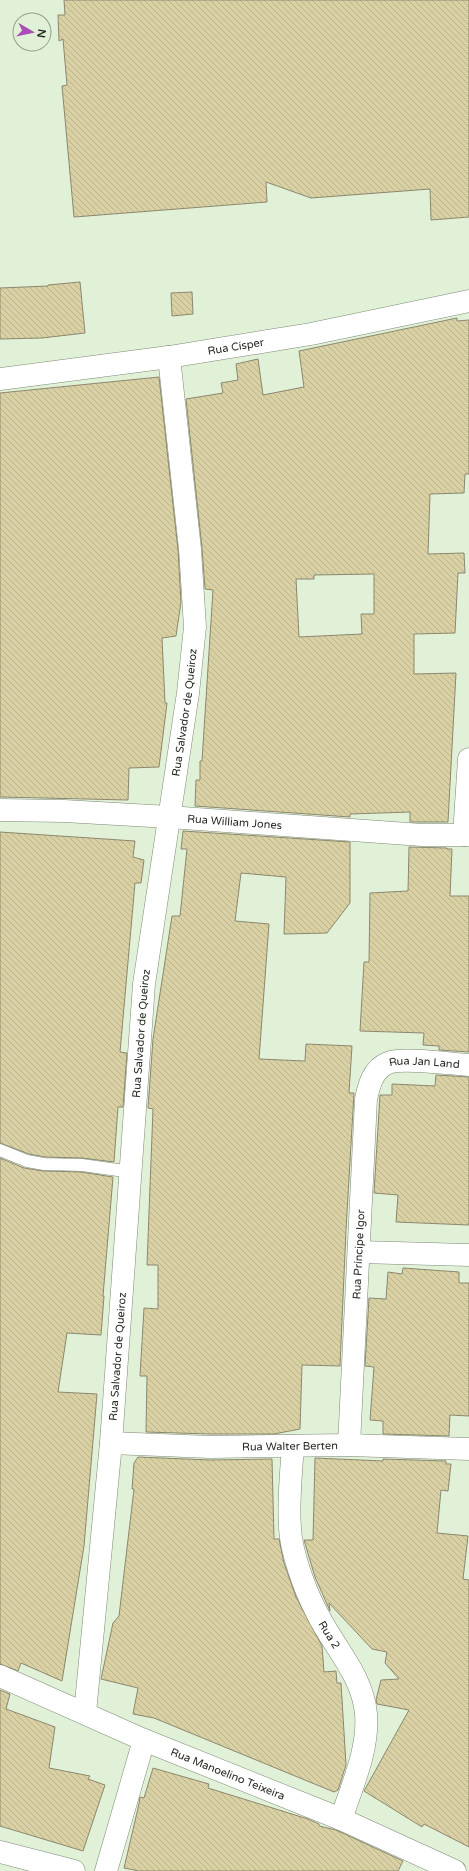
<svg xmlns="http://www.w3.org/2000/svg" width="469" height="1871" font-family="'Varela Round',sans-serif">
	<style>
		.building { fill: url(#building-back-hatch); stroke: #8c876e; fill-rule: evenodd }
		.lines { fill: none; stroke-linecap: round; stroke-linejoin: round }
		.lane-casing { stroke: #7c8a74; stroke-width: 13 }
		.street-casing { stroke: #7c8a74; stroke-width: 23 }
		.lane { stroke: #fff; stroke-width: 12 }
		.street { stroke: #fff; stroke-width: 22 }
		.labels { text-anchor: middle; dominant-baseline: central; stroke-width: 3; stroke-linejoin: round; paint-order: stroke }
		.street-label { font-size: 11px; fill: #242a20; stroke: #e1f1d8 }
	</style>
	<defs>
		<pattern id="building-back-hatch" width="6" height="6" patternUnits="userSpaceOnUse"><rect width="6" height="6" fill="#d9d1a4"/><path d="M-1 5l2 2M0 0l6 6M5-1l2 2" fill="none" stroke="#bab48d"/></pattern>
	</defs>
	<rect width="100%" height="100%" fill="#e1f1d8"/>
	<path class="building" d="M64,0H469V217L431,220L430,189L311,198L266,182L267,202L74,217L62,86L67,85L63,39L59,41L58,15H65Z
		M80,282L85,333L42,338L0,339V288L48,286V285Z
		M192,292L193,314L172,316L171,293Z
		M457,318V321L469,320V474H465L464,493L430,494L428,554L464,553L465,573H458L455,633L414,634V674L456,673L448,822H410V812L350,814V817L195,806L196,780H200V761H202L213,590L205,589L202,548L186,399L223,393L221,383L238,380L236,364L258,359L263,395L304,387L299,351ZM374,574V614H361L362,634L299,637L296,579H314V575Z
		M159,377L178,550L181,602L176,636L162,638L165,703H167L159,767L129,768L128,800L0,797V393Z
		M183,831L350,842V903L327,933L284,934L286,877L241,873L235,921L269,924L259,1059L305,1061L306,1044L352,1046L349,1093H354L346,1230L340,1366L302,1365L300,1429L274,1434H210L146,1432L147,1376H140L144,1308L158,1309V1265H147L153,1109L148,1108L153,1039L172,916H180L187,849H181Z
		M0,832L135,841L133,857L144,860L141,883H135L120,1052L127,1053L123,1107H118L114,1162L82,1158L45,1157L29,1154L0,1143Z
		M409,847L447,848V849H452L450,896H469V1052L439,1050V1046L423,1045L424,1033L360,1031L364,962H369L370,893L408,891Z
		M436,1075L469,1077V1225L396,1222L398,1195L374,1193L380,1095H392V1084L435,1086Z
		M0,1158L24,1168L43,1171L81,1172L113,1177L103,1296H104L101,1335L67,1333L58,1392L97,1394L84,1546L62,1681L21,1663L18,1671L0,1664Z
		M403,1268L459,1272V1283H469V1416L450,1415L449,1436L383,1434V1421L370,1420L374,1367L365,1366L369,1298L386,1299L388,1272L402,1274Z
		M138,1457L210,1460L272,1459L274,1539H279L284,1563L296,1597L322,1646L324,1672L336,1671L337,1683H341L346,1765L338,1790L334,1792L154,1718L133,1714L138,1688L101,1679L113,1623L119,1616L134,1489H132L134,1463Z
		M315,1458L383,1461V1459L446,1461V1464H451L448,1491L441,1490L437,1533L468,1536L463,1579L469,1580V1847L424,1824L422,1827L364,1791L409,1710L377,1704L376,1700L381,1680L399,1679L385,1663L387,1652L372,1649L329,1603L330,1611L315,1577L304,1540H313Z
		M0,1690L10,1694L6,1709L55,1727L49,1768L90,1776L88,1779L105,1785L83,1851L0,1826Z
		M153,1768L209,1784L208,1788L308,1819L319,1824V1826L336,1830L403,1861L398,1871H139L124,1868L139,1804L140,1797L144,1798Z"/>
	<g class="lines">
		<defs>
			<path id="lane" d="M0,1150L27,1161L44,1164L82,1165L132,1172"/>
			<g id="street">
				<path id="s1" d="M0,379L169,357L311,334L469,301"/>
				<path id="s2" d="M0,810L64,811L169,817L422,835H469"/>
				<path d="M464,835L469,759"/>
				<path d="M359,1252L469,1255"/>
				<path id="s3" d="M111,1443L210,1447L349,1445L469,1449"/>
				<path id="s4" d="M349,1445L366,1099C369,1085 373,1069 388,1063C402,1057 452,1064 469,1065"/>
				<path id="s5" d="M293,1446C291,1473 288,1501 290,1528C291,1552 305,1590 316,1611C332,1645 363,1675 366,1714C369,1749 352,1786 341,1819"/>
				<path id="s6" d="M0,1676L144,1740L341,1819L455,1871"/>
				<path id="s7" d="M85,1713L111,1443L144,984L188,693L195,627L190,549L169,357"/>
				<path d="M0,1852L74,1871"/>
				<path d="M106,1871L144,1740"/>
			</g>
		</defs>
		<use href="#lane" class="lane-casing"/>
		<use href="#street" class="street-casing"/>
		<use href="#lane" class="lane"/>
		<use href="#street" class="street"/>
	</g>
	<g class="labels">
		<g class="street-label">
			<text stroke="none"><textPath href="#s1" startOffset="238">Rua Císper</textPath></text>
			<text stroke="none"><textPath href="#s7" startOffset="1006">Rua Salvador de Queiroz</textPath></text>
			<text stroke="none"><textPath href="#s2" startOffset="235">Rua William Jones</textPath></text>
			<text stroke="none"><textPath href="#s7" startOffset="682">Rua Salvador de Queiroz</textPath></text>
			<text stroke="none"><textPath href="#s4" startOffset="427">Rua Jan Land</textPath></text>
			<text stroke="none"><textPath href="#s4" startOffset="191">Rua Príncipe Igor</textPath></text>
			<text stroke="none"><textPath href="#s7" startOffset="358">Rua Salvador de Queiroz</textPath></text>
			<text stroke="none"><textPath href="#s3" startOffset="179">Rua Walter Berten</textPath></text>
			<text stroke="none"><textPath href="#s5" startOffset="197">Rua 2</textPath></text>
			<text stroke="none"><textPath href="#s6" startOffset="248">Rua Manoelino Teixeira</textPath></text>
		</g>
	</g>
	<g transform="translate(32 32) rotate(99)"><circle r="19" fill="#e1f1d8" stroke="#95a18e"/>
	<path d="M0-3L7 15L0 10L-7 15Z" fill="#ab4db7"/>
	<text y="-6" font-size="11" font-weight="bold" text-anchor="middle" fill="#242a20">N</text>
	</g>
</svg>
